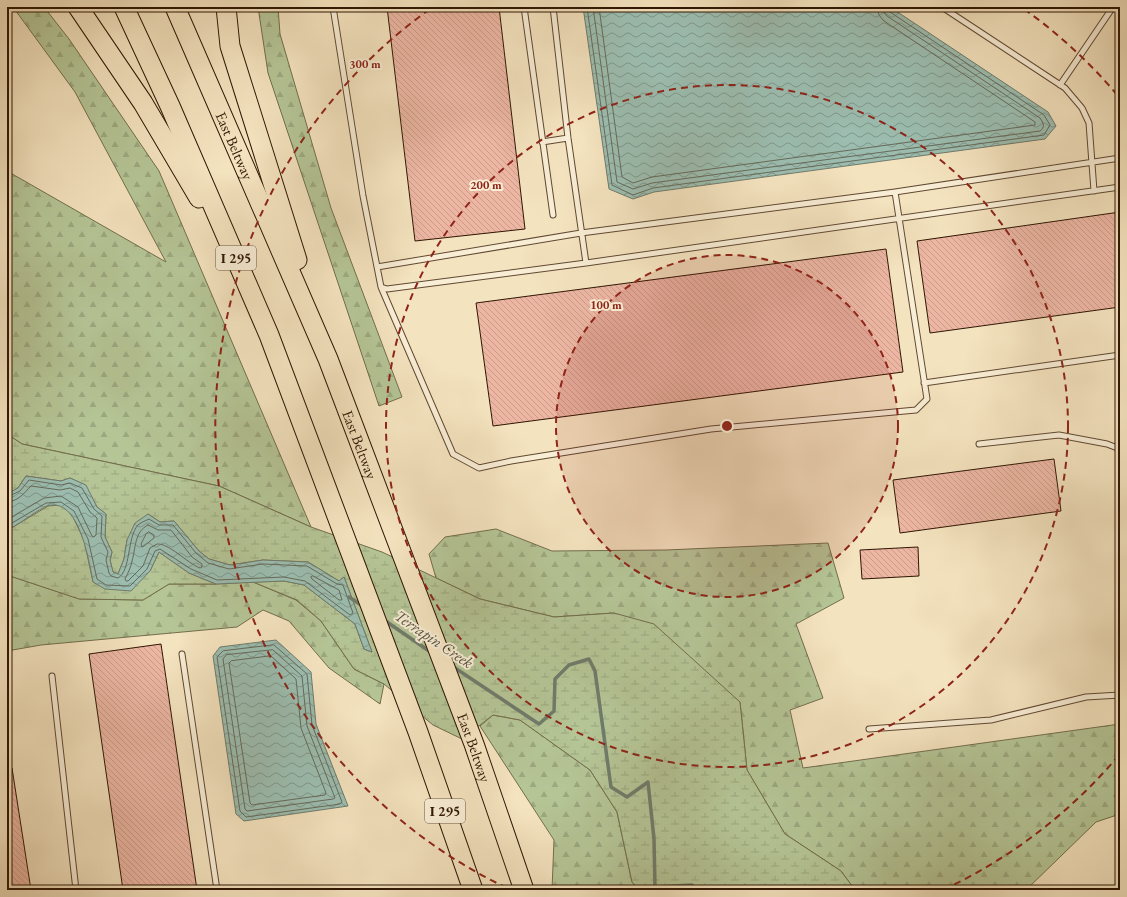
<svg xmlns="http://www.w3.org/2000/svg" width="1127" height="897" font-family="'EB Garamond',serif">
	<style>
		.forest { fill: url(#forest-firs); stroke: #726e4c }
		.wetland { fill: url(#wetland-marsh); stroke: #726e4c }
		.water { fill: url(#water-waves); stroke: #707b6b }
		.lines { fill: none; stroke-linecap: round; stroke-linejoin: round }
		.shore { stroke: #666a5a; stroke-width: 1 }
		.stream { stroke: #707b6b; stroke-width: 3.5 }
		.building { fill: url(#building-back-hatch); stroke: #2f1603 }
		.service-casing { stroke: #604932; stroke-width: 7 }
		.motorway-casing { stroke: #2f1603; stroke-width: 21 }
		.service { stroke: #f8edd5; stroke-width: 5 }
		.motorway { stroke: #f4e3bf; stroke-width: 19 }
		.ring { fill: none; stroke: #8f2418; stroke-width: 2; stroke-dasharray: 7 5 }
		.labels { text-anchor: middle; dominant-baseline: central; stroke-width: 4; stroke-linejoin: round; paint-order: stroke }
		.shield { fill: #f8edd5; stroke: #6b5642; stroke-width: 1 }
		.shield-label { font-size: 14px; font-weight: bold; fill: #2f1603 }
		.street-label { font-size: 15px; fill: #2f1603; stroke: #f8edd5 }
		.water-label { font-size: 16px; font-style: italic; fill: #555140; stroke: #f8edd5 }
		.centre { fill: #8f2418; stroke: #f8edd5; stroke-width: 2 }
		.ring-label { font-size: 12px; text-anchor: middle; font-weight: bold; fill: #8f2418; stroke: #f8edd5; stroke-width: 4; stroke-linejoin: round; paint-order: stroke }
	</style>
	<defs>
		<pattern id="forest-firs" width="22" height="20" patternUnits="userSpaceOnUse"><rect width="22" height="20" fill="#b5c596"/><path d="M5 1l3.5 6h-7zM16 11l3.5 6h-7z" fill="#9ca880"/></pattern>
		<pattern id="wetland-marsh" width="20" height="14" patternUnits="userSpaceOnUse"><rect width="20" height="14" fill="#b5c596"/><path d="M1 5h8M5 5V1M11 12h8M15 12V8" fill="none" stroke="#9ca880"/></pattern>
		<pattern id="water-waves" width="16" height="10" patternUnits="userSpaceOnUse"><rect width="16" height="10" fill="#9cbeb1"/><path d="M0 5q4-4 8 0t8 0" fill="none" stroke="#80998e"/></pattern>
		<pattern id="building-back-hatch" width="6" height="6" patternUnits="userSpaceOnUse"><rect width="6" height="6" fill="#ecb6a3"/><path d="M-1 5l2 2M0 0l6 6M5-1l2 2" fill="none" stroke="#cb9c8b"/></pattern>
	</defs>
	<rect width="100%" height="100%" fill="#f4e3bf"/>
	<filter id="stains"><feTurbulence type="fractalNoise" baseFrequency=".005" numOctaves="4"/><feColorMatrix values="0 0 0 0 .2 0 0 0 0 .09 0 0 0 0 .02 0 0 0 .5 -.17"/></filter>
	<radialGradient id="worn" r=".72"><stop offset=".6" stop-color="#630" stop-opacity="0"/><stop offset="1" stop-color="#630" stop-opacity=".3"/></radialGradient>
	<path class="forest" d="M13,7H44L69,39L159,171L311,527L219,486L22,444L7,434V171L166,262L75,92Z
		M258,7H278L280,34L331,208L402,397L379,406L268,73Z
		M496,529L552,551L666,550L828,543L844,598L796,624L823,698L790,710L803,768L1120,724V814L1096,822L1026,890H855L841,871L785,834L747,770L740,702L614,613L554,617L480,599L436,578L429,554L445,537Z
		M7,575L80,599L143,600L169,584H216L253,582L296,600L321,621L354,669L384,684L380,704L329,668L289,621L263,610L237,627L41,645L7,651Z
		M493,715L520,720L590,770L617,812L632,882L639,890H552L554,840L480,726Z"/>
	<path class="wetland" d="M7,434L22,444L219,486L311,527L382,552L480,599L554,617L614,613L654,624L740,702L747,770L785,834L841,871L855,890H639L632,882L617,812L590,770L520,720L493,715L462,739L433,725L384,684L354,669L321,621L297,600L253,582L284,581L304,585L355,624L364,649L372,652L344,577L339,581L308,562L263,560L230,565L209,559L199,551L174,521L160,522L148,514L127,540L124,559L118,574L113,572L110,560L112,552L105,537L106,514L97,507L85,485L70,478L61,481L26,476L18,488L7,494Z
		M60,505L71,513L84,540L93,582L150,571L159,552L189,573L216,584H169L143,600L79,599L7,575V528L13,527L48,506Z"/>
	<path class="water" d="M583,7H890L1048,112L1056,126L1045,139L654,192L633,199L609,189Z
		M26,476L61,481L70,478L86,485L97,507L106,514L105,537L112,552L110,560L113,572L118,574L124,559L127,540L135,523L148,514L160,522L174,521L199,551L209,559L230,565L263,560L308,562L339,581L344,577L372,652L364,649L355,624L304,585L284,581L216,584L189,573L159,552L150,571L131,591L105,589L93,582C89,561 79,496 47,506C39,509 22,522 13,527L7,528V494L18,488Z
		M276,640L311,672L316,724L348,806L244,821L236,814L213,656L220,647Z"/>
	<g class="lines">
		<path class="shore" d="M587,7L612,185L633,195L653,188L1044,135L1050,125L1044,115L890,12L888,7
			M593,7L617,182L633,189L652,183L1040,131C1045,127 1044,124 1040,118L887,16L884,12L883,7
			M599,7L622,177L633,183L652,177L1035,125V122L884,21L879,15L877,7
			M7,497L20,491L29,480L61,485L70,483L82,488L94,509L102,516L101,537L108,552L106,560L109,573L111,576L118,578C131,571 127,537 138,525C140,523 145,521 149,519L159,525H173L196,553L208,563L229,569L263,564L307,566L337,584L343,585L353,613L350,615L305,581L284,577L217,580L191,569L160,549L155,551L147,569L130,586L106,585L97,579L88,539L74,511L61,502L46,503L12,523L7,524
			M7,502C19,501 24,493 31,486L60,490L70,488L78,492L90,512L97,518L96,535L94,537L92,536L78,507L61,496L44,498L10,518L7,519
			M148,525L158,530H171L192,557L202,564V567L200,568C187,563 169,543 157,544L150,548L143,566L128,581H126L125,579C128,573 131,567 132,561C136,548 134,532 148,525Z
			M149,532L154,535V538L144,546L142,547L141,544L146,534Z
			M313,576L339,590L342,600H339L312,579L311,577Z
			M274,645L307,674L312,725L342,802L340,804L246,817L240,811L217,657L223,651Z
			M273,650L302,676L307,726L335,798L333,799L247,811L245,809L223,659L226,655Z
			M271,656L296,679L301,728L326,793L325,795L252,805L250,803L229,663L231,661Z"/>
		<path class="stream" d="M349,597L364,607
			M384,620L432,653
			M452,666L539,724L554,711L555,679L569,665L589,659L595,671L611,787L627,797L648,782L654,839L655,887L692,885L697,890
			M795,890L799,887L801,890"/>
	</g>
	<path class="building" d="M387,7H499L525,229L415,241Z
		M1120,212V307L930,333L917,241Z
		M886,249L903,372L493,426L476,303Z
		M1054,459L1061,511L900,533L893,480Z
		M918,547L919,576L862,579L860,550Z
		M161,644L197,890H123L89,654Z
		M7,768H12L31,890H7Z"/>
	<g class="lines">
		<defs>
			<path id="service" d="M333,7L363,196L381,287L387,289L586,263L568,138L553,7
				M524,7L553,215
				M942,7L1065,88L1082,108L1089,123L1094,191
				M1060,85L1113,7
				M542,142L568,138
				M586,263L1120,187
				M377,267L581,233L895,192L1120,158
				M381,287L453,454L479,468L511,461L711,429L916,410L927,399L895,192
				M924,383L1120,355
				M979,444L1059,435L1107,444L1120,449
				M182,654L217,890
				M52,676L76,890
				M869,729L991,720L1086,697L1120,695"/>
			<g id="motorway">
				<path d="M78,7L143,103L199,198"/>
				<path d="M124,7L170,106L269,335L418,732L473,890"/>
				<path id="s1" d="M175,7L328,359L474,744L524,890"/>
				<path d="M226,7L230,46L297,260"/>
			</g>
		</defs>
		<use href="#service" class="service-casing"/>
		<use href="#motorway" class="motorway-casing"/>
		<use href="#service" class="service"/>
		<use href="#motorway" class="motorway"/>
	</g>
	<circle cx="727" cy="426" r="171" fill="#8f2418" fill-opacity=".12"/>
	<g class="ring">
		<circle cx="727" cy="426" r="171"/>
		<circle cx="727" cy="426" r="341"/>
		<path d="M1119 755A512 512 0 0 1 947 888M507 888A512 512 0 0 1 430 9M1024 9A512 512 0 0 1 1119 97"/>
	</g>
	<g class="labels">
		<g class="shield">
			<rect x="216" y="246" width="40" height="24" rx="3"/>
			<rect x="425" y="799" width="40" height="24" rx="3"/>
		</g>
		<g class="shield-label">
			<text x="236" y="258">I 295</text>
			<text x="445" y="811">I 295</text>
		</g>
		<g class="street-label">
			<text stroke="none"><textPath href="#s1" startOffset="151">East Beltway</textPath></text>
			<text stroke="none"><textPath href="#s1" startOffset="475">East Beltway</textPath></text>
			<text stroke="none"><textPath href="#s1" startOffset="799">East Beltway</textPath></text>
		</g>
		<g class="water-label">
			<text transform="translate(434 639) rotate(34)">Terrapin Creek</text>
		</g>
	</g>
	<circle cx="727" cy="426" r="6" class="centre"/>
	<g class="ring-label">
		<text x="365" y="68">300 m</text>
		<text x="486" y="189">200 m</text>
		<text x="606" y="309">100 m</text>
	</g>
	<rect width="1127" height="897" fill="none" stroke="#f4e3bf" stroke-width="24"/>
	<rect x="8" y="8" width="1111" height="881" fill="none" stroke="#2f1603" stroke-width="2"/>
	<rect x="12" y="12" width="1103" height="873" fill="none" stroke="#2f1603"/>
	<rect width="100%" height="100%" filter="url(#stains)"/>
	<rect width="100%" height="100%" fill="url(#worn)"/>
</svg>
